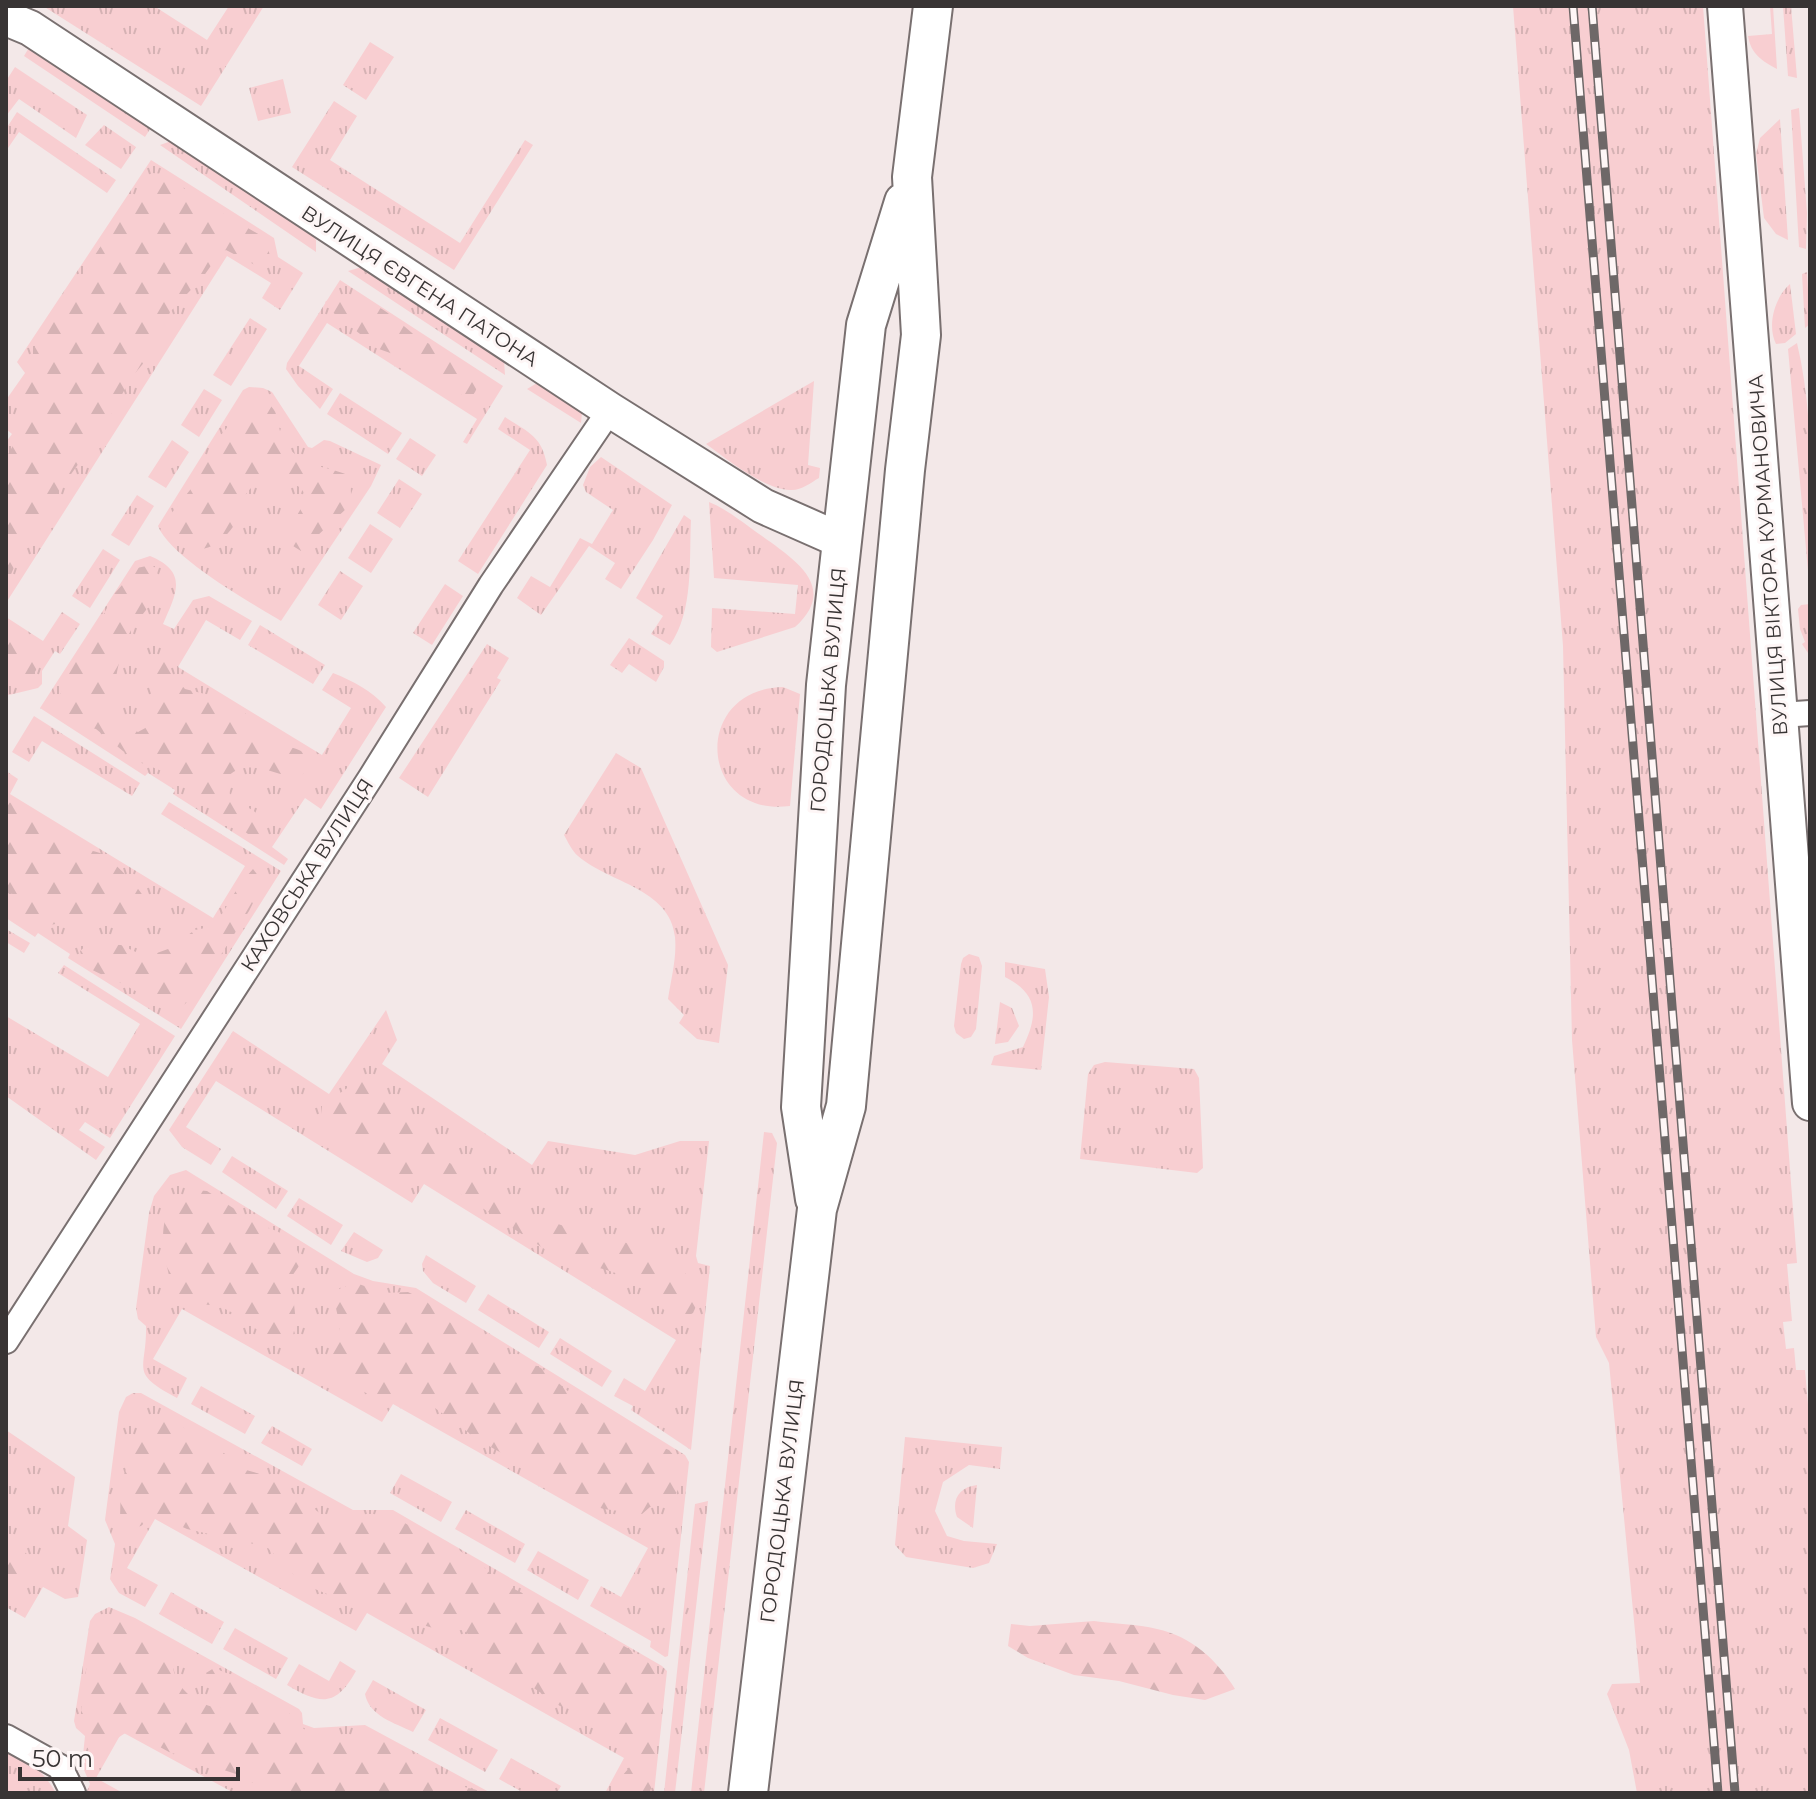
<svg xmlns="http://www.w3.org/2000/svg" width="1816" height="1799" font-family="Montserrat,sans-serif">
	<style>
		.grass { fill: url(#grass-tufts) }
		.forest { fill: url(#forest-firs) }
		.lines { fill: none; stroke-linecap: round; stroke-linejoin: round }
		.street-casing { stroke: #797070; stroke-width: 28 }
		.secondary-casing { stroke: #797070; stroke-width: 38 }
		.primary-casing { stroke: #797070; stroke-width: 42 }
		.street { stroke: #fff; stroke-width: 24 }
		.secondary { stroke: #fff; stroke-width: 34 }
		.primary { stroke: #fff; stroke-width: 38 }
		.rail-casing { stroke: #6e6868; stroke-width: 9 }
		.rail { stroke: #fef6f6; stroke-width: 6; stroke-dasharray: 18; stroke-linecap: butt }
		.labels { text-anchor: middle; dominant-baseline: central; stroke-width: 6; stroke-linejoin: round; paint-order: stroke }
		.street-label { font-size: 20px; fill: #383434; stroke: #fef6f6 }
	</style>
	<defs>
		<pattern id="grass-tufts" width="24" height="20" patternUnits="userSpaceOnUse" patternTransform="scale(2)"><rect width="24" height="20" fill="#f8ced1"/><path d="M3 7l-1-3M5 7V3M7 7l1-3M15 17l-1-3M17 17v-4M19 17l1-3" fill="none" stroke="#d5b2b4"/></pattern>
		<pattern id="forest-firs" width="22" height="20" patternUnits="userSpaceOnUse" patternTransform="scale(2)"><rect width="22" height="20" fill="#f8ced1"/><path d="M5 1l3.5 6h-7zM16 11l3.5 6h-7z" fill="#d5b2b4"/></pattern>
	</defs>
	<rect width="100%" height="100%" fill="#f3e8e8"/>
	<path class="grass" d="M43,6H154L207,40L229,6H264L201,106Z
		M1513,6H1703L1797,1263L1787,1264L1792,1321L1783,1322L1786,1349L1794,1348L1796,1370H1805L1810,1428V1793H1637L1629,1750L1607,1694L1612,1684L1640,1683L1609,1363L1596,1337L1572,1040L1563,646Z
		M1770,6H1773L1777,69C1762,61 1751,54 1748,36L1772,34Z
		M1783,6H1791L1797,78L1788,76Z
		M370,42L394,57L366,100L343,85Z
		M30,46L152,126L145,137L24,56Z
		M15,67L87,115L76,138L19,99L6,116V81Z
		M283,79L291,113L258,121L249,88Z
		M334,101L357,116L330,160L460,243L525,140L533,145L454,270L292,167Z
		M1799,108L1807,213L1806,249L1799,247L1791,110Z
		M17,112L116,180L107,193L19,132L6,151V129Z
		M1780,119L1788,240L1776,234L1764,218L1756,154L1760,138Z
		M104,125L136,147L121,169L85,145Z
		M174,140L308,230L316,240V252L160,145Z
		M151,160L274,238L278,257L303,273L280,310L262,298L271,283L227,256L6,603V442L12,434L6,429V400L25,373L17,362Z
		M362,267L370,270L504,361L505,375L348,271Z
		M1807,272L1810,324L1805,328L1802,274Z
		M340,280L503,386L467,444L463,442L477,419L327,323L299,366L333,389L320,409L298,386L286,369L287,363Z
		M1790,284L1796,334L1785,343L1776,344C1767,326 1774,298 1790,284Z
		M250,318L267,329L231,386L213,375Z
		M1797,343C1816,423 1810,511 1810,593L1788,349Z
		M814,381L808,465L820,468L819,478C810,483 801,491 790,490C763,489 727,459 706,444Z
		M537,383L579,407L582,413L581,423L527,389Z
		M249,387L263,388L272,392L308,447L312,448L324,440L330,441L381,465L371,486L281,621C251,603 170,557 158,526L243,390Z
		M204,389L222,400L199,437L181,425Z
		M340,393L402,433L388,454L327,414Z
		M505,417C528,432 542,436 547,465L478,574L458,561L530,450L498,429Z
		M410,438L436,455L422,476L396,459Z
		M172,440L189,452L166,488L148,477Z
		M601,457L672,505L653,540L621,589L605,579L615,563L589,546L541,615L517,598L531,576L550,587L580,538L592,544L613,510L586,492L583,485L590,467Z
		M399,479L422,494L400,528L377,513Z
		M137,495L154,506L129,546L111,535Z
		M709,502C727,509 746,525 762,536C795,560 839,587 795,627L717,652L711,647L712,608L795,614L798,585L714,578Z
		M684,515L691,520C689,560 694,611 670,645L651,634L663,616L636,598Z
		M370,524L393,539L371,573L348,558Z
		M103,549L120,560L90,608L72,596Z
		M150,556C189,572 176,594 163,624L174,629L193,600L209,596L252,621L240,640L206,620L178,667L322,755L351,708L322,690L333,673C353,681 372,691 386,707L321,809L305,798L272,847L288,859L284,865L173,794L175,790L148,773L145,776L40,708L135,561Z
		M340,571L363,586L341,620L318,605Z
		M445,584L463,596L432,645L413,633Z
		M1810,604V656L1802,644L1805,642L1800,629L1798,609L1801,605Z
		M62,612L80,624L60,654L55,651L42,671V684L38,688L9,695L6,693V617L43,641Z
		M260,625L325,665L313,684L248,645Z
		M629,638L664,661V667L656,682L629,664L622,673L610,665Z
		M487,644L509,658L497,678L501,680L428,797L399,778Z
		M783,687L800,694L790,806C698,818 691,689 783,687Z
		M34,716L140,783L132,796L42,741L29,762L12,752Z
		M616,753L641,768L728,965L719,1043L697,1039L679,1023L684,1015L668,999C671,979 677,957 675,937C670,888 609,883 578,856C572,851 568,842 564,835Z
		M6,771L18,779L10,794L213,918L245,866L161,814L169,802L281,871L181,1029L68,958L70,954L38,933L35,937L6,918Z
		M6,929L30,943L24,953L6,942Z
		M969,954L979,957L982,966L976,1029L971,1037L964,1039L956,1033L954,1026L961,964L963,958Z
		M1005,962L1045,969L1049,997L1041,1070L991,1065L994,1056L1023,1047C1038,1016 1039,994 1005,977Z
		M64,965L175,1036L110,1138L85,1122L79,1130L105,1147L96,1160L6,1096V1016L108,1077L140,1024L58,973Z
		M1000,1002L1012,1008L1019,1026L1008,1042L995,1044Z
		M386,1010L397,1040L382,1064L532,1165L548,1141L635,1155L680,1141H709L696,1256L698,1263L710,1266L691,1450L631,1410L633,1406L614,1396L624,1378L645,1391L676,1340L424,1184L412,1203L216,1081L186,1127L221,1149L211,1165L182,1147L169,1130L233,1031L329,1094Z
		M1105,1062L1194,1069L1199,1078L1203,1168L1197,1173L1080,1159L1088,1074L1094,1065Z
		M764,1132L772,1133L777,1143L704,1793H691Z
		M232,1156L288,1191L276,1209L222,1172Z
		M186,1170L354,1274L373,1281L416,1288L685,1455L689,1462L668,1656L665,1657L650,1647L651,1641L590,1606L601,1586L621,1597L648,1548L393,1404L382,1422L182,1309L153,1359L187,1378L177,1398C128,1372 147,1371 146,1326L138,1319L136,1308L149,1213L154,1196L170,1175Z
		M299,1198L343,1225L331,1245L287,1216Z
		M354,1232L383,1250L378,1258L367,1262L341,1251Z
		M426,1255L476,1286L466,1303L433,1283L423,1271L422,1264Z
		M488,1294L549,1332L539,1348L478,1310Z
		M560,1338L612,1371L602,1387L550,1354Z
		M201,1386L255,1416L245,1434L191,1404Z
		M133,1393H141L353,1510H393L662,1666L667,1671L654,1793H605L624,1758L367,1613L356,1631L155,1519L127,1568L158,1585L145,1607L119,1593L110,1579L115,1544L105,1520L119,1412L126,1397Z
		M272,1426L312,1449L302,1466L261,1443Z
		M6,1430L75,1477L68,1526L87,1540L78,1597L65,1599L43,1587L25,1618L6,1607Z
		M905,1437L1002,1447L1000,1469L969,1465L943,1482L935,1511L947,1536L964,1541L997,1544L989,1563L973,1568L906,1557L895,1545Z
		M401,1474L452,1502L441,1522L390,1493Z
		M977,1485L973,1528L957,1517C951,1500 959,1487 977,1485Z
		M708,1501L675,1793H664L695,1504Z
		M466,1510L525,1544L515,1563L455,1529Z
		M538,1551L589,1580L578,1600L527,1570Z
		M171,1592L224,1622L212,1644L159,1614Z
		M109,1607L135,1618L299,1709L302,1713L303,1724L314,1728L365,1725L491,1793H234L122,1732L96,1778L123,1793H86L90,1784L82,1765L85,1736L76,1728L74,1721L90,1621L95,1614Z
		M235,1628L288,1658L276,1679L223,1649Z
		M340,1661L356,1671C336,1707 321,1705 287,1685L299,1664L329,1681Z
		M373,1680L426,1710L413,1732C395,1723 369,1716 365,1694Z
		M440,1718L498,1750L485,1772L428,1740Z
		M6,1748C30,1762 41,1768 56,1793H6Z
		M511,1758L561,1786L557,1793H524L499,1779Z"/>
	<path class="forest" d="M152,173L166,174L196,198L265,238L270,256L269,264L257,266L226,250L220,253L203,277L170,312L157,347L131,378L102,431L56,495L47,517L15,565L6,586V458L20,433L26,382L36,344L144,181Z
		M334,295C350,297 368,301 382,309C396,318 408,331 422,340C438,349 457,355 471,367C480,375 480,386 473,395L458,394L410,360L379,349L331,311L325,302Z
		M252,397C289,406 270,427 289,448C305,468 329,466 350,476L351,494L347,508L301,551L293,546C292,542 289,538 289,533C290,521 308,505 304,493C301,486 290,481 283,480C263,475 246,487 240,506C238,512 238,519 235,524C212,557 190,556 164,527L166,520L194,485L221,435Z
		M151,565L156,568C165,597 142,611 129,634C119,652 112,693 113,714L122,725L138,732L149,726C150,720 153,713 153,706C153,682 143,679 162,656L174,677L185,689L213,696L250,716L267,743C286,747 327,748 300,778C276,777 250,756 228,776L230,796C248,811 261,807 267,834L262,837H252L167,773L134,760L96,729L80,725L58,705L64,679L92,636L115,593L137,568Z
		M6,627C21,634 35,635 42,651C38,672 30,689 6,679Z
		M7,802C36,806 47,827 69,843C79,850 89,849 100,853C110,857 144,892 147,903L142,915L133,925L112,926L96,916L45,926L28,919L13,894L6,893Z
		M253,869L259,877L256,897L249,911L199,989L189,1001L175,1011C155,1006 147,997 130,988C115,979 99,975 84,965L80,951L88,944L121,945L138,953H157L168,949L195,930L205,928L219,919L240,884Z
		M364,1076L378,1080L385,1092L388,1104L396,1115L433,1135L448,1162L462,1170L492,1197L527,1214L595,1236L646,1247L670,1257L696,1285L698,1302L693,1313L682,1319C661,1315 651,1292 633,1281C607,1266 576,1265 549,1252L441,1181L390,1176L355,1152L321,1114L322,1106Z
		M196,1190L207,1191L259,1225L277,1231L293,1242L300,1256L299,1266L292,1276L289,1295L294,1304L296,1322L293,1335L284,1344C261,1337 247,1319 225,1309C210,1302 192,1307 179,1295C170,1286 170,1278 167,1267C160,1234 159,1201 196,1190Z
		M359,1284L383,1293L408,1292L426,1301L442,1317L459,1328L466,1327L475,1332L505,1359L528,1362L541,1368L584,1405L599,1409L630,1427L640,1438L669,1450L682,1465L683,1479L672,1502L650,1507L642,1514L604,1509L587,1504L572,1492L480,1441L435,1408L419,1401L373,1397L340,1378L328,1365C332,1355 338,1343 339,1333C342,1308 318,1287 359,1284Z
		M156,1413L198,1435L224,1453L239,1468L271,1477L321,1514L348,1517L391,1516L428,1535L446,1541L486,1569L496,1580L547,1605L576,1626L619,1643L639,1655L655,1668L663,1687L653,1784L649,1793H612L616,1783L635,1761C630,1740 604,1731 587,1723L583,1714L560,1706L525,1682L488,1667L478,1653L474,1639L463,1630L443,1631L389,1615L362,1599L332,1596L310,1587L293,1574L267,1547L187,1529L154,1514L141,1526L132,1528L120,1518L121,1483L144,1420Z
		M16,1539C36,1562 38,1582 6,1594V1544Z
		M124,1621C141,1628 159,1637 169,1654C173,1660 172,1665 174,1672C180,1693 200,1706 220,1708L223,1701L206,1673L214,1668L244,1680L286,1707L293,1721L315,1737L357,1736L382,1740L417,1759L432,1774L448,1783L489,1793H270L239,1775L169,1752L131,1731C113,1737 109,1751 95,1755L88,1749L89,1727L81,1718C81,1697 87,1646 101,1630C107,1623 115,1622 124,1621Z
		M1094,1621C1114,1624 1137,1624 1157,1629C1191,1636 1217,1660 1235,1689L1205,1700L1173,1695L1119,1681L1074,1675L1028,1658L1008,1646L1011,1624L1030,1626Z"/>
	<g class="lines">
		<defs>
			<path id="street" d="M1781,715L1810,713
				M6,1341L371,777L491,585L610,410
				M6,1737L60,1767L73,1793"/>
			<path id="secondary" d="M1725,6L1810,1103
				M6,18L30,28L610,410L763,506L842,541"/>
			<path id="primary" d="M815,1199L801,1107L826,685L866,325L904,202
				M748,1793L817,1209L846,1106L905,470L921,335L912,177L933,6"/>
		</defs>
		<use href="#street" class="street-casing"/>
		<use href="#secondary" class="secondary-casing"/>
		<use href="#primary" class="primary-casing"/>
		<use href="#street" class="street"/>
		<use href="#secondary" class="secondary"/>
		<use href="#primary" class="primary"/>
		<defs>
			<path id="rail" d="M1573,6L1718,1793
				M1592,6L1735,1793"/>
		</defs>
		<use href="#rail" class="rail-casing"/>
		<use href="#rail" class="rail"/>
	</g>
	<g class="labels">
		<g class="street-label">
			<text transform="translate(420 286) rotate(33)">ВУЛИЦЯ ЄВГЕНА ПАТОНА</text>
			<text transform="translate(1768 555) rotate(-94)">ВУЛИЦЯ ВІКТОРА КУРМАНОВИЧА</text>
			<text transform="translate(828 690) rotate(-85)">ГОРОДОЦЬКА ВУЛИЦЯ</text>
			<text transform="translate(307 875) rotate(-57)">КАХОВСЬКА ВУЛИЦЯ</text>
			<text transform="translate(782 1501) rotate(-83)">ГОРОДОЦЬКА ВУЛИЦЯ</text>
		</g>
	</g>
	<rect width="1816" height="1799" fill="none" stroke="#383434" stroke-width="16"/>
	<path d="M20 1767v12h218v-12" fill="none" stroke="#383434" stroke-width="4"/>
	<text x="32" y="1767" font-size="24" fill="#383434" stroke="#fef6f6" stroke-width="6" paint-order="stroke">50 m</text>
</svg>
